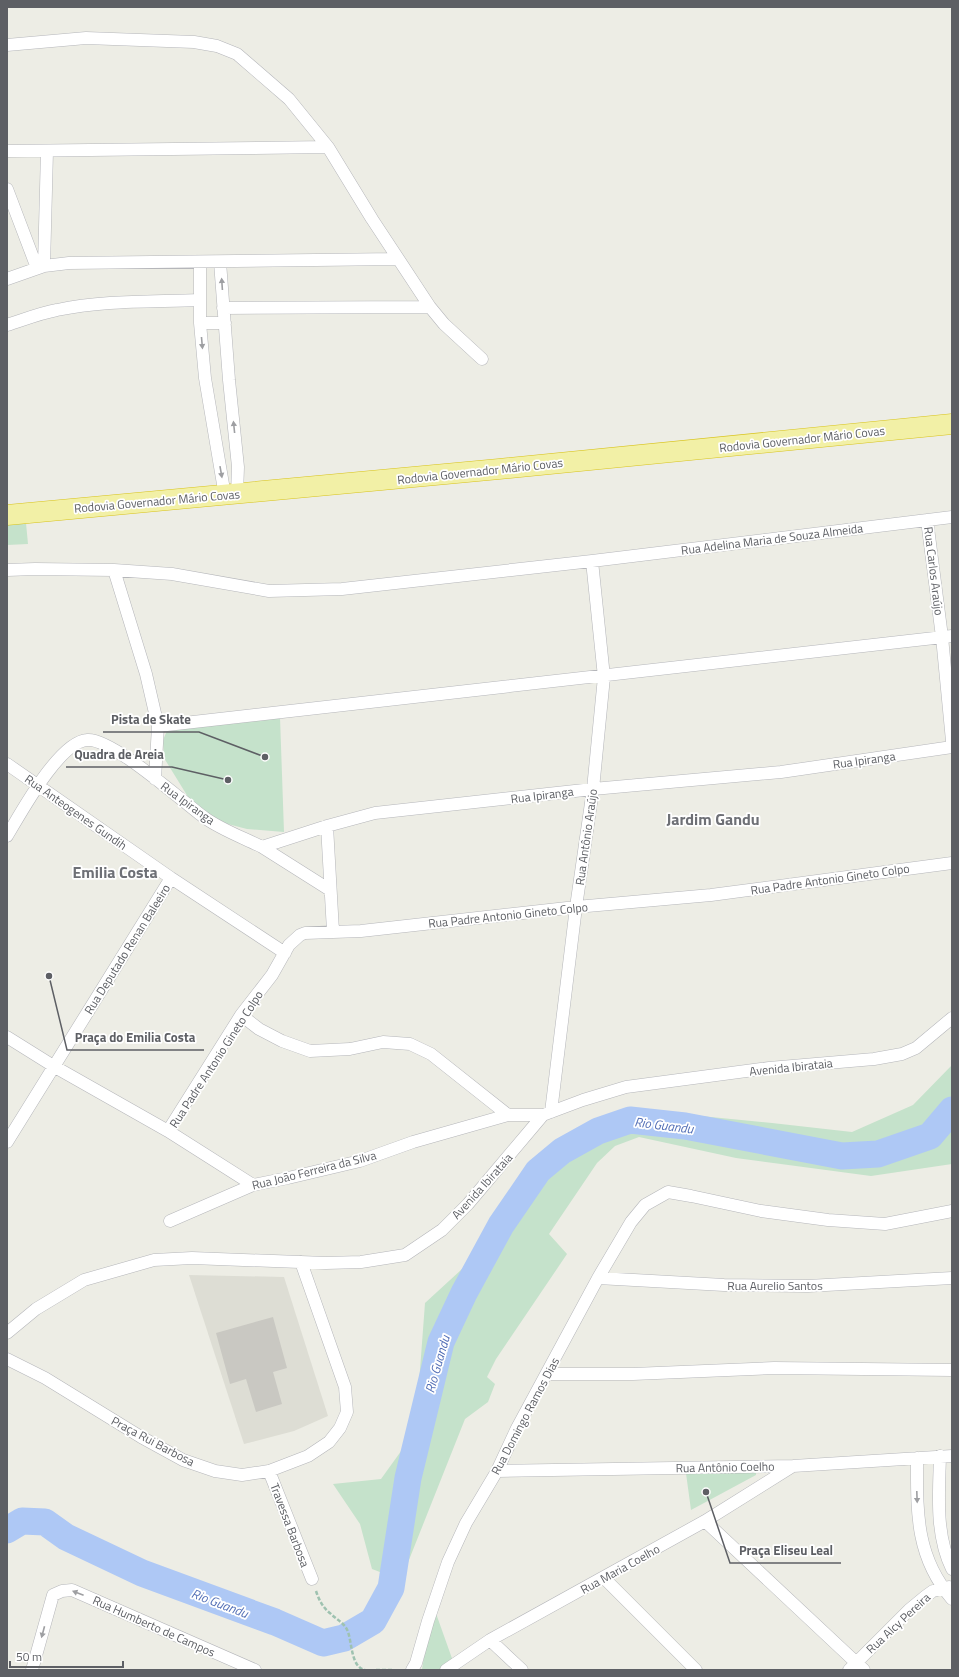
<svg xmlns="http://www.w3.org/2000/svg" width="959" height="1677" font-family="'Titillium Web',sans-serif">
	<style>
		.education { fill: #ddddd4 }
		.green { fill: #c5e2cb }
		.lines { fill: none; stroke-linecap: round; stroke-linejoin: round }
		.river { stroke: #aec8f5; stroke-width: 27 }
		.building { fill: #c9c8c2 }
		.minor-casing { stroke: #b5b6ba; stroke-width: 13 }
		.trunk-casing { stroke: #d8c31b; stroke-width: 21 }
		.path { stroke: #9ec2b0; stroke-width: 2.5; stroke-dasharray: 4 2; stroke-linecap: butt }
		.minor { stroke: #fff; stroke-width: 12 }
		.trunk { stroke: #f2f0a6; stroke-width: 20 }
		.oneway { fill: #9e9fa2 }
		.labels { text-anchor: middle; dominant-baseline: central; stroke-width: 3.5; stroke-linejoin: round; paint-order: stroke }
		.street-label { font-size: 12px; fill: #5d5f64; stroke: #fff }
		.water-label { font-size: 13px; font-style: italic; fill: #536fb6; stroke: #fff }
		.district-label { font-size: 16px; font-weight: bold; fill: #6e7076; stroke: #fff }
		.leader { fill: none; stroke: #5d5f64; stroke-width: 1.5 }
		.callout-dot { fill: #5d5f64; stroke: #fff; stroke-width: 1.5 }
		.callout-label { font-size: 13px; text-anchor: middle; font-weight: bold; fill: #5d5f64; stroke: #fff; stroke-width: 3.5; stroke-linejoin: round; paint-order: stroke }
	</style>
	<rect width="100%" height="100%" fill="#edede5"/>
	<path class="education" d="M189,1275L284,1277L328,1416L294,1431L244,1444Z"/>
	<path class="green" d="M26,523L28,544L7,545V525Z
		M280,717L284,832L247,829L220,822L193,805L164,758L163,740L169,726Z
		M952,1065V1164L871,1176L736,1158L639,1137L615,1146L597,1163L549,1234L567,1254L496,1359L487,1377L495,1384L488,1402L465,1419L401,1580L372,1569L360,1524L333,1484L381,1479L404,1447L419,1383L425,1303L474,1258L507,1203L540,1159L572,1135L630,1109L772,1123L852,1132L913,1105Z
		M685,1466L756,1468V1475L691,1510Z
		M433,1605L454,1664C444,1668 433,1673 422,1669Z"/>
	<g class="lines">
		<path class="river" d="M7,1530L22,1521L45,1522L66,1537L142,1573L275,1622L323,1643L344,1638L373,1621L391,1588L408,1478L441,1342L464,1293L501,1225L538,1171L562,1151L598,1131L630,1120L685,1126L842,1156L878,1154L930,1136L952,1110"/>
	</g>
	<path class="building" d="M273,1317L287,1368L273,1372L282,1404L256,1412L246,1379L230,1384L216,1333Z"/>
	<g class="lines">
		<defs>
			<path id="minor" d="M7,45L86,38L194,42L217,46L237,54L289,99L328,147L372,219L430,307L444,324L482,359
				M7,151L328,147
				M7,189L37,268
				M200,262V323L205,378L225,496
				M220,262L229,380L238,467L237,494
				M44,266L47,151
				M7,279L44,266L69,263L397,259
				M223,308L430,307
				M200,323H225
				M7,325C23,320 40,313 57,310C103,300 152,302 200,300
				M927,520L942,637L952,741
				M7,570L35,569L114,570L172,574L269,591L342,589L592,561L952,517
				M114,570L146,674L158,726L155,779
				M158,726L952,636
				M7,764L171,878L285,953
				M327,826L333,931
				M7,836C21,813 59,742 87,740C111,737 183,802 205,818C222,830 244,838 262,847L327,826L375,813L593,789L781,772L952,747
				M262,847L330,890
				M241,1015L259,1029L282,1041L310,1051L350,1049L383,1042L410,1044L431,1054L508,1115H543
				M7,1037L55,1067L168,1131L253,1185
				M551,1112L576,907L593,789L604,677L592,561
				M168,1131L241,1015L272,975L289,945L300,935L305,933L361,931L576,907L711,895L952,863
				M7,1142L171,878
				M170,1221L253,1185L288,1178L360,1161L413,1142L508,1115
				M598,1278L724,1285L808,1286L952,1278
				M7,1333L36,1309L84,1280L154,1260L192,1258L326,1263L361,1262L405,1255L442,1230L468,1204L543,1115L583,1100L626,1087L769,1068L874,1059L902,1054L916,1048L952,1018
				M7,1359L45,1378L141,1437L183,1460L215,1471L242,1475L269,1471L308,1456L329,1442L340,1428L347,1412L345,1387L301,1262
				M547,1374H633L774,1368L952,1370
				M940,1456C939,1494 935,1534 952,1569
				M917,1458C917,1511 915,1556 952,1599
				M269,1471L312,1579
				M497,1471L793,1466L952,1456
				M705,1521L864,1670
				M604,1578L696,1670
				M490,1640L522,1670
				M32,1670L53,1595L62,1591L72,1590L255,1670
				M412,1670L416,1663L428,1621L448,1562L466,1523L497,1471L517,1428L598,1278L631,1222L645,1205L668,1192L691,1196L761,1211L828,1220L885,1224L952,1211
				M446,1670L490,1640L705,1521L793,1466
				M849,1670L909,1610L926,1596L933,1591L949,1587"/>
			<path id="trunk" d="M7,515L499,469L952,424"/>
		</defs>
		<use href="#minor" class="minor-casing"/>
		<use href="#trunk" class="trunk-casing"/>
		<path class="path" d="M316,1591C319,1600 323,1608 331,1614C337,1620 345,1623 348,1632C352,1643 351,1667 365,1670
			M376,1670H392"/>
		<use href="#minor" class="minor"/>
		<use href="#trunk" class="trunk"/>
	</g>
	<defs><path id="oneway-solid" d="M-6-.8H1V-3.2L6.5 0L1 3.2V.8H-6Z"/></defs>
	<g class="oneway">
		<use href="#oneway-solid" transform="translate(222 284) rotate(-94)"/>
		<use href="#oneway-solid" transform="translate(202 343) rotate(85)"/>
		<use href="#oneway-solid" transform="translate(234 427) rotate(-96)"/>
		<use href="#oneway-solid" transform="translate(221 472) rotate(80)"/>
		<use href="#oneway-solid" transform="translate(917 1497) rotate(88)"/>
		<use href="#oneway-solid" transform="translate(78 1593) rotate(-159)"/>
		<use href="#oneway-solid" transform="translate(43 1632) rotate(105)"/>
	</g>
	<g class="labels">
		<g class="street-label">
			<text transform="translate(802 439) rotate(-6)">Rodovia Governador Mário Covas</text>
			<text transform="translate(480 471) rotate(-6)">Rodovia Governador Mário Covas</text>
			<text transform="translate(157 501) rotate(-5)">Rodovia Governador Mário Covas</text>
			<text transform="translate(772 539) rotate(-7)">Rua Adelina Maria de Souza Almeida</text>
			<text transform="translate(934 571) rotate(83)">Rua Carlos Araújo</text>
			<text transform="translate(864 760) rotate(-8)">Rua Ipiranga</text>
			<text transform="translate(542 795) rotate(-7)">Rua Ipiranga</text>
			<text transform="translate(188 803) rotate(36)">Rua Ipiranga</text>
			<text transform="translate(76 812) rotate(35)">Rua Anteogenes Gundih</text>
			<text transform="translate(586 837) rotate(-82)">Rua Antônio Araújo</text>
			<text transform="translate(830 879) rotate(-8)">Rua Padre Antonio Gineto Colpo</text>
			<text transform="translate(508 915) rotate(-6)">Rua Padre Antonio Gineto Colpo</text>
			<text transform="translate(127 949) rotate(-58)">Rua Deputado Renan Baleeiro</text>
			<text transform="translate(216 1059) rotate(-57)">Rua Padre Antonio Gineto Colpo</text>
			<text transform="translate(791 1067) rotate(-6)">Avenida Ibirataia</text>
			<text transform="translate(314 1170) rotate(-14)">Rua João Ferreira da Silva</text>
			<text transform="translate(482 1186) rotate(-48)">Avenida Ibirataia</text>
			<text x="775" y="1285">Rua Aurelio Santos</text>
			<text transform="translate(525 1416) rotate(-62)">Rua Domingo Ramos Dias</text>
			<text transform="translate(153 1441) rotate(28)">Praça Rui Barbosa</text>
			<text transform="translate(725 1467) rotate(-1)">Rua Antônio Coelho</text>
			<text transform="translate(290 1525) rotate(69)">Travessa Barbosa</text>
			<text transform="translate(620 1569) rotate(-29)">Rua Maria Coelho</text>
			<text transform="translate(898 1623) rotate(-43)">Rua Alcy Pereira</text>
			<text transform="translate(154 1626) rotate(24)">Rua Humberto de Campos</text>
		</g>
		<g class="water-label">
			<text transform="translate(664 1125) rotate(7)">Rio Guandu</text>
			<text transform="translate(437 1364) rotate(-74)">Rio Guandu</text>
			<text transform="translate(220 1603) rotate(21)">Rio Guandu</text>
		</g>
		<g class="district-label">
			<text x="713" y="819">Jardim Gandu</text>
			<text x="115" y="872">Emilia Costa</text>
		</g>
	</g>
	<path class="leader" d="M265 757L199 732H103M228 780L172 767H66M49 976L67 1050H204M706 1492L730 1563H841"/>
	<g class="callout-dot">
		<circle cx="265" cy="757" r="4"/>
		<circle cx="228" cy="780" r="4"/>
		<circle cx="49" cy="976" r="4"/>
		<circle cx="706" cy="1492" r="4"/>
	</g>
	<g class="callout-label">
		<text x="151" y="724">Pista de Skate</text>
		<text x="119" y="759">Quadra de Areia</text>
		<text x="135" y="1042">Praça do Emilia Costa</text>
		<text x="786" y="1555">Praça Eliseu Leal</text>
	</g>
	<rect width="959" height="1677" fill="none" stroke="#5d5f64" stroke-width="16"/>
	<path d="M10 1661v6h113v-6" fill="none" stroke="#5d5f64" stroke-width="2"/>
	<text x="16" y="1661" font-size="12" fill="#5d5f64" stroke="#ffffff" stroke-width="3" paint-order="stroke">50 m</text>
</svg>
